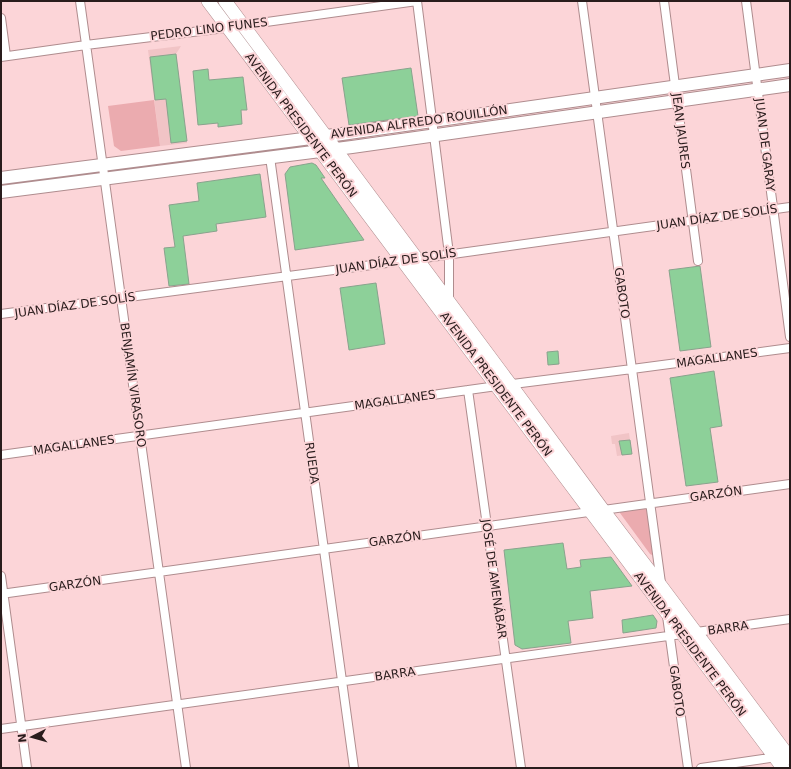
<svg xmlns="http://www.w3.org/2000/svg" width="791" height="769" font-family="'DejaVu Sans',sans-serif">
	<style>
		.built { fill: #f1c4c6 }
		.green { fill: #ebabaf }
		.building { fill: #8dd099; stroke: #89a38d }
		.lines { fill: none; stroke-linecap: round; stroke-linejoin: round }
		.street-casing { stroke: #af8c8e; stroke-width: 10 }
		.secondary-casing { stroke: #af8c8e; stroke-width: 14 }
		.primary-casing { stroke: #af8c8e; stroke-width: 14 }
		.street { stroke: #fff; stroke-width: 8 }
		.secondary { stroke: #fff; stroke-width: 12 }
		.primary { stroke: #fff; stroke-width: 13 }
		.labels { text-anchor: middle; dominant-baseline: central; stroke-width: 4; stroke-linejoin: round; paint-order: stroke }
		.street-label { font-size: 12px; fill: #291c1c; stroke: #fcd5d8 }
	</style>
	<rect width="100%" height="100%" fill="#fcd5d8"/>
	<path class="built" d="M181,46L176,54L187,143L160,146L148,50Z
		M629,433L632,454L617,456L615,444H612L611,436Z"/>
	<path class="green" d="M154,100L160,146L121,151L114,146L108,106Z
		M295,143L296,148L122,172L121,167Z
		M90,171L91,176L1,189V183Z
		M648,508L653,554L652,555L650,554L620,513V512Z"/>
	<path class="building" d="M176,54L187,141L171,143L166,99L155,100L150,57Z
		M411,68L418,116L349,125L342,78Z
		M208,69L209,80L243,77L247,110H241L242,124L218,127V123L198,125L193,71Z
		M312,163L316,165L325,178H321L364,240L295,250L285,174L290,167Z
		M260,174L266,217L216,224L217,231L183,236L189,284L169,286L164,248L175,247L169,205L199,201L197,183Z
		M700,266L711,347L680,351L669,270Z
		M376,283L385,344L349,350L340,288Z
		M558,351L559,364L548,365L547,352Z
		M714,371L722,426L710,428L718,482L686,486L670,378Z
		M630,440L632,454L622,455L619,441Z
		M563,543L567,569L581,567L580,560L611,557L632,586L590,591L593,618L568,621L571,643L522,649L515,645L504,550Z
		M653,615L657,621L656,628L623,633L622,620Z"/>
	<g class="lines">
		<defs>
			<path id="street" d="M80,1L186,768
				M417,1L449,254V302
				M582,1L661,583
				M664,1L698,261
				M746,1L790,337
				M1,18L6,56
				M1,57L86,45L217,29L417,1
				M270,157L354,768
				M1,314L417,259L790,207
				M468,390L521,768
				M1,455L497,386L632,369L790,348
				M1,576L27,768
				M1,594L790,484
				M667,616L688,768
				M1,729L790,619
				M701,768L777,757"/>
			<path id="secondary" d="M1,178L342,134L790,70
				M1,192L352,147L790,85"/>
			<path id="primary" d="M208,1L783,768
				M225,1L510,384L603,510L661,586L790,758"/>
		</defs>
		<use href="#street" class="street-casing"/>
		<use href="#secondary" class="secondary-casing"/>
		<use href="#primary" class="primary-casing"/>
		<use href="#street" class="street"/>
		<use href="#secondary" class="secondary"/>
		<use href="#primary" class="primary"/>
	</g>
	<g class="labels">
		<g class="street-label">
			<text transform="translate(209 29) rotate(-7)">PEDRO LINO FUNES</text>
			<text transform="translate(419 122) rotate(-8)">AVENIDA ALFREDO ROUILLÓN</text>
			<text transform="translate(301 125) rotate(53)">AVENIDA PRESIDENTE PERÓN</text>
			<text transform="translate(681 131) rotate(83)">JEAN JAURES</text>
			<text transform="translate(765 145) rotate(83)">JUAN DE GARAY</text>
			<text transform="translate(717 217) rotate(-8)">JUAN DÍAZ DE SOLÍS</text>
			<text transform="translate(396 261) rotate(-8)">JUAN DÍAZ DE SOLÍS</text>
			<text transform="translate(622 293) rotate(82)">GABOTO</text>
			<text transform="translate(75 305) rotate(-8)">JUAN DÍAZ DE SOLÍS</text>
			<text transform="translate(717 358) rotate(-8)">MAGALLANES</text>
			<text transform="translate(496 384) rotate(53)">AVENIDA PRESIDENTE PERÓN</text>
			<text transform="translate(133 385) rotate(82)">BENJAMÍN VIRASORO</text>
			<text transform="translate(395 400) rotate(-8)">MAGALLANES</text>
			<text transform="translate(74 445) rotate(-8)">MAGALLANES</text>
			<text transform="translate(312 463) rotate(82)">RUEDA</text>
			<text transform="translate(716 494) rotate(-8)">GARZÓN</text>
			<text transform="translate(395 539) rotate(-8)">GARZÓN</text>
			<text transform="translate(494 579) rotate(82)">JOSÉ DE AMENÁBAR</text>
			<text transform="translate(75 584) rotate(-8)">GARZÓN</text>
			<text transform="translate(728 628) rotate(-8)">BARRA</text>
			<text transform="translate(690 644) rotate(53)">AVENIDA PRESIDENTE PERÓN</text>
			<text transform="translate(395 674) rotate(-8)">BARRA</text>
			<text transform="translate(677 691) rotate(82)">GABOTO</text>
		</g>
	</g>
	<rect width="791" height="769" fill="none" stroke="#291c1c" stroke-width="4"/>
	<g transform="translate(32 737) rotate(264)" stroke="#fcd5d8" stroke-width="3" paint-order="stroke">
	<path d="M0-3L7 15L0 10L-7 15Z" fill="#291c1c"/>
	<text y="-6" font-size="11" font-weight="bold" text-anchor="middle" fill="#291c1c">N</text>
	</g>
</svg>
